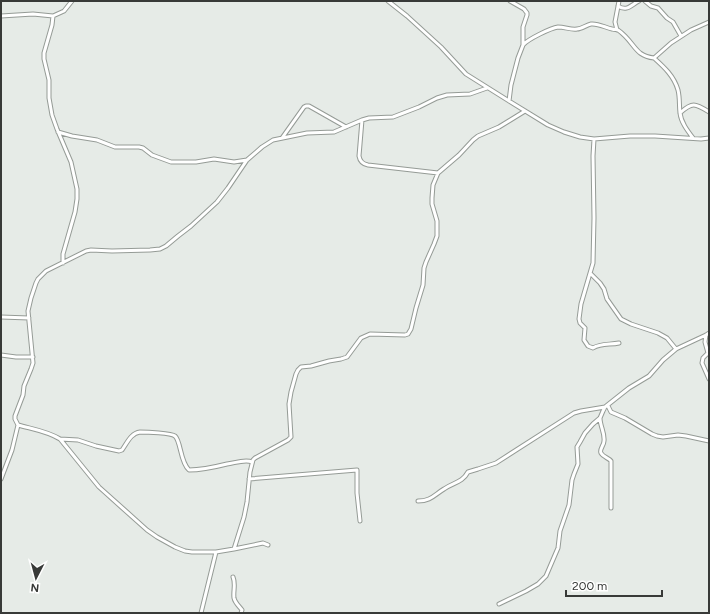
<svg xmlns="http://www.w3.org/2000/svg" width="710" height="614" font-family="Figtree,sans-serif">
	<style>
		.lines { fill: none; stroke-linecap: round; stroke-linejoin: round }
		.street-casing { stroke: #959b96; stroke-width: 5 }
		.street { stroke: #fff; stroke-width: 3 }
	</style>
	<rect width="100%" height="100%" fill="#e6ebe7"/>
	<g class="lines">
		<defs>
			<path id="street" d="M388,1L407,16L441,47L466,74L509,101L548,125L564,132L580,137L594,139L630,136H655L701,139L709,138
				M645,1L651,6L658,8L667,18L673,22L681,36
				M618,6C627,12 631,5 639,1
				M1,16L33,14L53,16L64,11L72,1
				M53,16L52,25L44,53V59L49,80V98L52,115L57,129L71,162L77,189V199L75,212L63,254V263
				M617,30L615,22L619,1
				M523,45C528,39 551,28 558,27C565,27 571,30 577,29C582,29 586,25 591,24C598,23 606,28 612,29C615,30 616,29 618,30C621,32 623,34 625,36C636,47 637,56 654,58L671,43L691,30L709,22
				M654,58C664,67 674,76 678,90C680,98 679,105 680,113C681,122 687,130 693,138
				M509,101L511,85L518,58L523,45V27L527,15V13L524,9L510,1
				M680,113C692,102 695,103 709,112
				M362,120L359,156C360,162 363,164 368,165L438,173
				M58,132L72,136L97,140L115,147H139L143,148L152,155L171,162H196L214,159L234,162L247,160
				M282,138L304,107L306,106H309L346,127
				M594,139L593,156L594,218L593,263L581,304L579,319L580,323L585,328L584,340L588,346L593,348C601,343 610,345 619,343
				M591,274L600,283L604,289L607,299L621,319L631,324L658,333L667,338L676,349
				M1,317L29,318
				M706,335L705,342L708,353L703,358L702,363L709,379
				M1,355L16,357H33
				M608,406L611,412L625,418L652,434L657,436L663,437L678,435L686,436L709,441
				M600,418C600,426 605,433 604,441C604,445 599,450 601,453C603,457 609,458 611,461V508
				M60,439L78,440L96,446L119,451L122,450C127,443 131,433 140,432C147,432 171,433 175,436C181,441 180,462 189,470C202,470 215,467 227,464C235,463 245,459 252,462
				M1,479L12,450L18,425
				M249,479L357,470V493L360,521
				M418,501C431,501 434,495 444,489C454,482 462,483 468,472L478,469L496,463L574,413L581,411L605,407
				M234,549L263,543L268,545
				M216,552H192L185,551L175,547L157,537L147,530L99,487L60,439C47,431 32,429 18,425L15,419V416L23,395L24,386L31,369L33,363L28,311L31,298L36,283L38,279L46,271L86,251L91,250L112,251L150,250L160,249L166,246L178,236L191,226L217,202L228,188L247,160L262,147L273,140L307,133L334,132L362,120L369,118L393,117L419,107L437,98L447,95L470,94L487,88
				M233,577C236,584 233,591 234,598C235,603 239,606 242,610L241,613
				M499,604L526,591L538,584L546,576L558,548L560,531L569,505L572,480L574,474L578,464L577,447L580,442L585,433L593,424L600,418L603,411L605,407L629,388L649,376L663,360L676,349L706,335L709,333
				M201,613L216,552L234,549L244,517L247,502L250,472L253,460L255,458L288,440L291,437L289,404L291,392L296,374L298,370L301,367L311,366L329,361L341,359L347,357L361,338L370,334L405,335L408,334L411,329L416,308L423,285L424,268L426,262L434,244L437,236V221L432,204V198L433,185L438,173L459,155L473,140L478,136L499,127L525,111"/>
		</defs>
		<use href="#street" class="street-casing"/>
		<use href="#street" class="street"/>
	</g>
	<rect width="710" height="614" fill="none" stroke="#383a38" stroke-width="4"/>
	<g transform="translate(36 578) rotate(186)" stroke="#ffffff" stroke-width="3" paint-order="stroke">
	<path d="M0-3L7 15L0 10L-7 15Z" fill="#383a38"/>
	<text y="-6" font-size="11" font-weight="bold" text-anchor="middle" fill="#383a38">N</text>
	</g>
	<path d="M566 590v6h96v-6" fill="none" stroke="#383a38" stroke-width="2"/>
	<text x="572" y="590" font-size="12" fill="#383a38" stroke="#ffffff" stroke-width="3" paint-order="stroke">200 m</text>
</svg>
